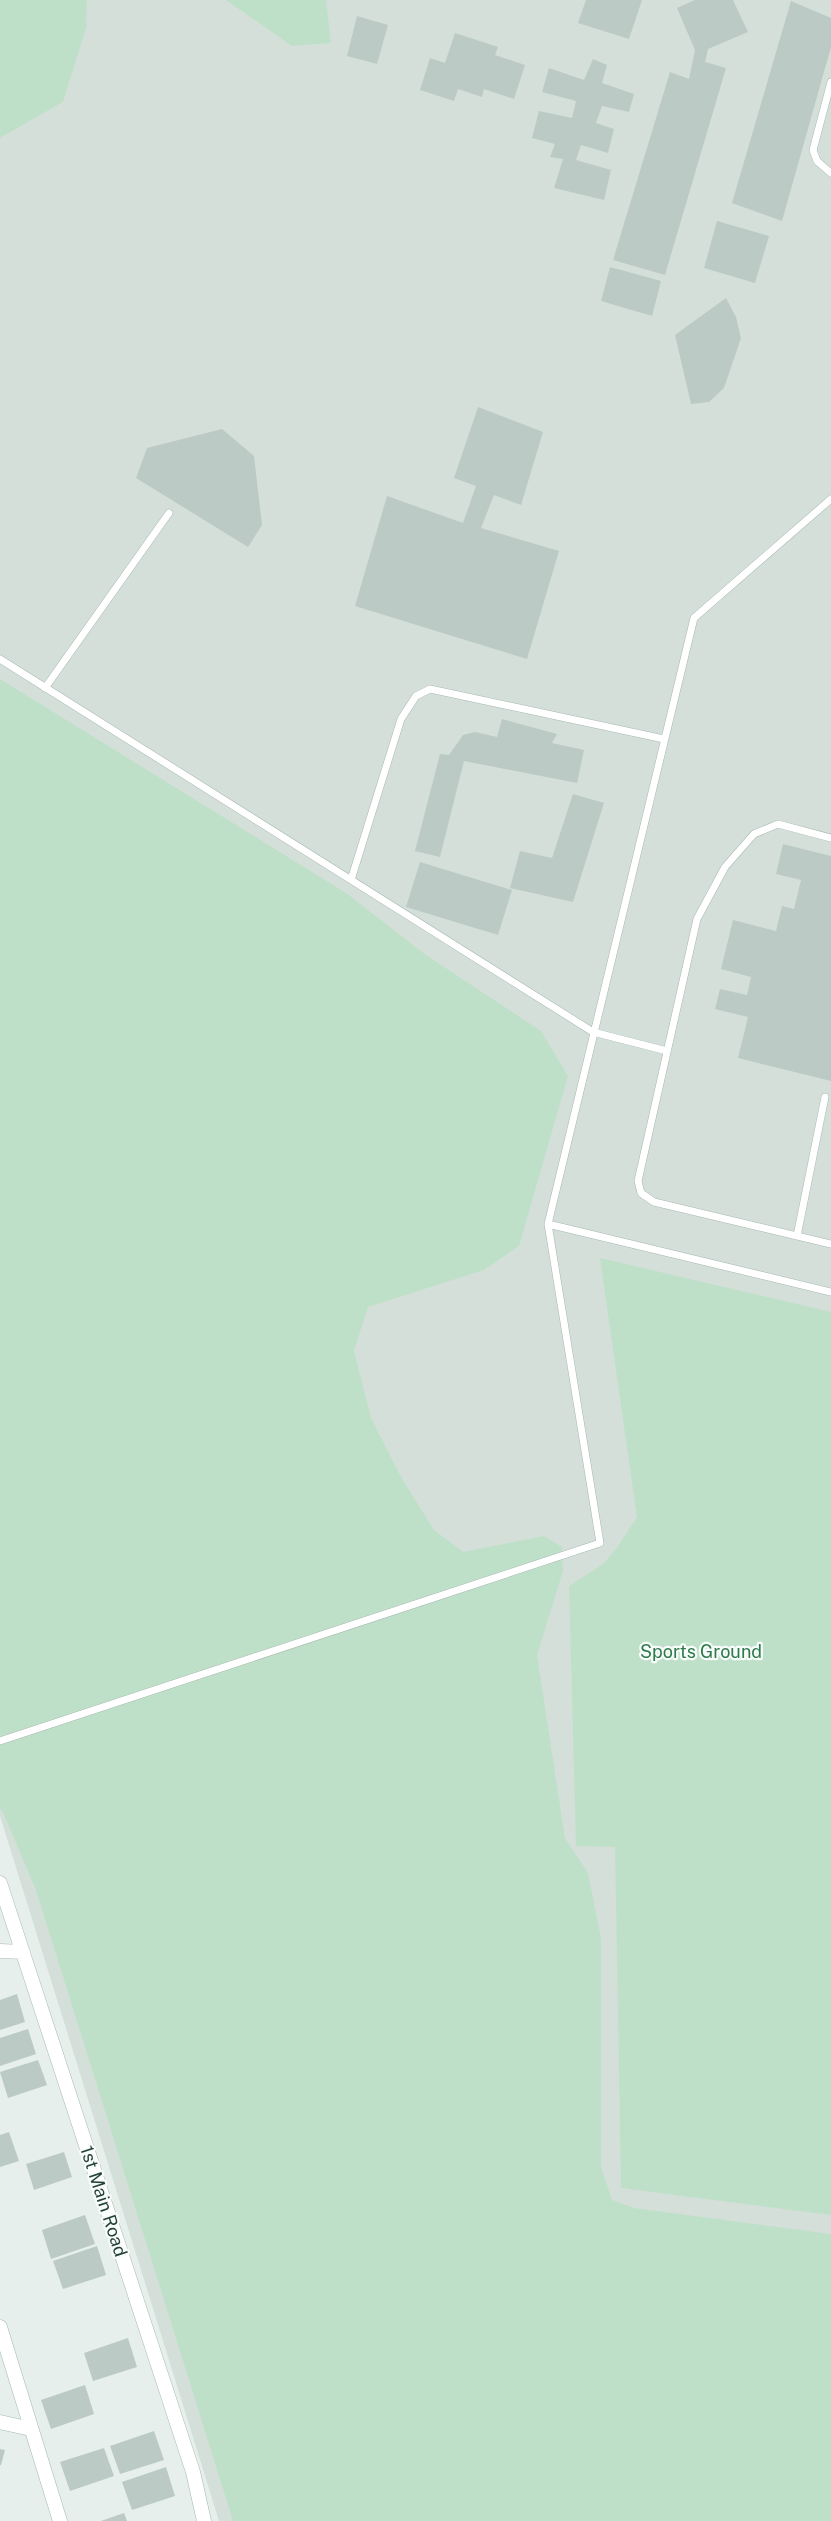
<svg xmlns="http://www.w3.org/2000/svg" width="831" height="2521" font-family="'Public Sans',sans-serif">
	<style>
		.built { fill: #d4dfda }
		.green { fill: #bfe0c8 }
		.building { fill: #bbcac4 }
		.lines { fill: none; stroke-linecap: round; stroke-linejoin: round }
		.lane-casing { stroke: #a8b8b2; stroke-width: 8 }
		.street-casing { stroke: #a8b8b2; stroke-width: 15 }
		.lane { stroke: #fff; stroke-width: 7 }
		.street { stroke: #fff; stroke-width: 14 }
		.labels { text-anchor: middle; dominant-baseline: central; stroke-width: 4.5; stroke-linejoin: round; paint-order: stroke }
		.park-label { font-size: 18px; fill: #2d7a4b; stroke: #f7fbf9 }
		.street-label { font-size: 18px; fill: #24423a; stroke: #f7fbf9 }
	</style>
	<rect width="100%" height="100%" fill="#e6efeb"/>
	<path class="built" d="M0,0H831V2521H219L0,1816Z"/>
	<path class="green" d="M0,0H87L86,28L63,102L0,138Z
		M226,0H326L331,43L292,46Z
		M0,679L346,893L426,955L541,1031L568,1076L519,1246L484,1270L368,1307L354,1351L371,1418L401,1477L434,1530L463,1552L544,1536L562,1547L563,1571L537,1655L565,1838L588,1873L601,1938V2167L612,2200L634,2208L831,2234V2521H233L36,1890L2,1810L0,1809Z
		M600,1258L831,1312V2215L621,2188L615,1847L576,1846L569,1586L603,1564L616,1549L637,1517Z"/>
	<path class="building" d="M586,0H642L629,39L578,23Z
		M695,0H733L748,32L708,49L705,62L726,68L665,275L613,260L670,72L689,79L695,50L677,8Z
		M791,1L831,18V47L782,221L732,203Z
		M357,16L388,25L377,64L347,56Z
		M455,33L498,47L495,55L525,65L514,99L484,89L482,97L458,89L454,101L420,90L430,58L445,63Z
		M593,59L607,65L602,83L634,94L629,112L602,106L596,123L614,129L608,153L581,145L576,160L611,170L604,200L554,188L563,159L550,157L555,144L532,138L539,111L572,118L576,101L542,92L549,68L584,80Z
		M717,221L769,236L755,283L704,268Z
		M610,267L661,281L652,316L601,301Z
		M726,298L736,317L741,338L724,388L709,402L691,404L675,335Z
		M478,407L543,432L521,505L494,495L481,528L559,551L527,659L355,606L387,496L463,523L476,486L454,478Z
		M222,429L254,456L262,525L248,547L136,478L147,448Z
		M502,719L557,734L552,743L584,750L577,783L464,761L440,857L415,851L440,754L449,755L463,735L475,732L497,737Z
		M573,794L604,803L573,902L510,888L520,851L552,858Z
		M783,844L831,856V1081L738,1058L748,1017L715,1009L720,989L747,995L751,977L721,969L733,920L776,931L782,906L794,909L801,880L776,874Z
		M420,862L512,890L498,935L406,907Z
		M17,1994L25,2022L0,2030V2000Z
		M28,2029L36,2054L0,2066V2038Z
		M38,2060L47,2085L8,2098L0,2072Z
		M9,2132L19,2161L0,2167V2135Z
		M64,2152L72,2177L34,2190L26,2164Z
		M85,2215L95,2244L51,2259L42,2230Z
		M97,2246L106,2275L63,2289L53,2261Z
		M128,2338L137,2367L93,2381L84,2353Z
		M85,2385L94,2414L51,2429L41,2400Z
		M154,2431L164,2460L120,2474L110,2446Z
		M104,2448L114,2476L70,2491L60,2462Z
		M0,2449L5,2450L1,2465H0Z
		M166,2467L175,2496L132,2510L122,2482Z
		M124,2513L127,2521H101Z"/>
	<g class="lines">
		<defs>
			<path id="lane" d="M831,82L813,150L817,161L831,173
				M831,499L694,618L548,1224L831,1292
				M0,659L593,1032L667,1051
				M45,688L169,513
				M831,838L778,824L754,834L725,867L697,919L638,1181L641,1193L654,1202L831,1244
				M351,880L401,719L416,696L430,689L664,739
				M797,1236L825,1097
				M0,1741L600,1543L548,1224"/>
			<path id="street" d="M0,1883L193,2472L204,2521
				M0,1951L23,1952
				M0,2327L60,2521
				M0,2422L31,2429"/>
		</defs>
		<use href="#lane" class="lane-casing"/>
		<use href="#street" class="street-casing"/>
		<use href="#lane" class="lane"/>
		<use href="#street" class="street"/>
	</g>
	<g class="labels">
		<g class="park-label">
			<text x="701" y="1651">Sports Ground</text>
		</g>
		<g class="street-label">
			<text transform="translate(104 2201) rotate(72)">1st Main Road</text>
		</g>
	</g>
</svg>
